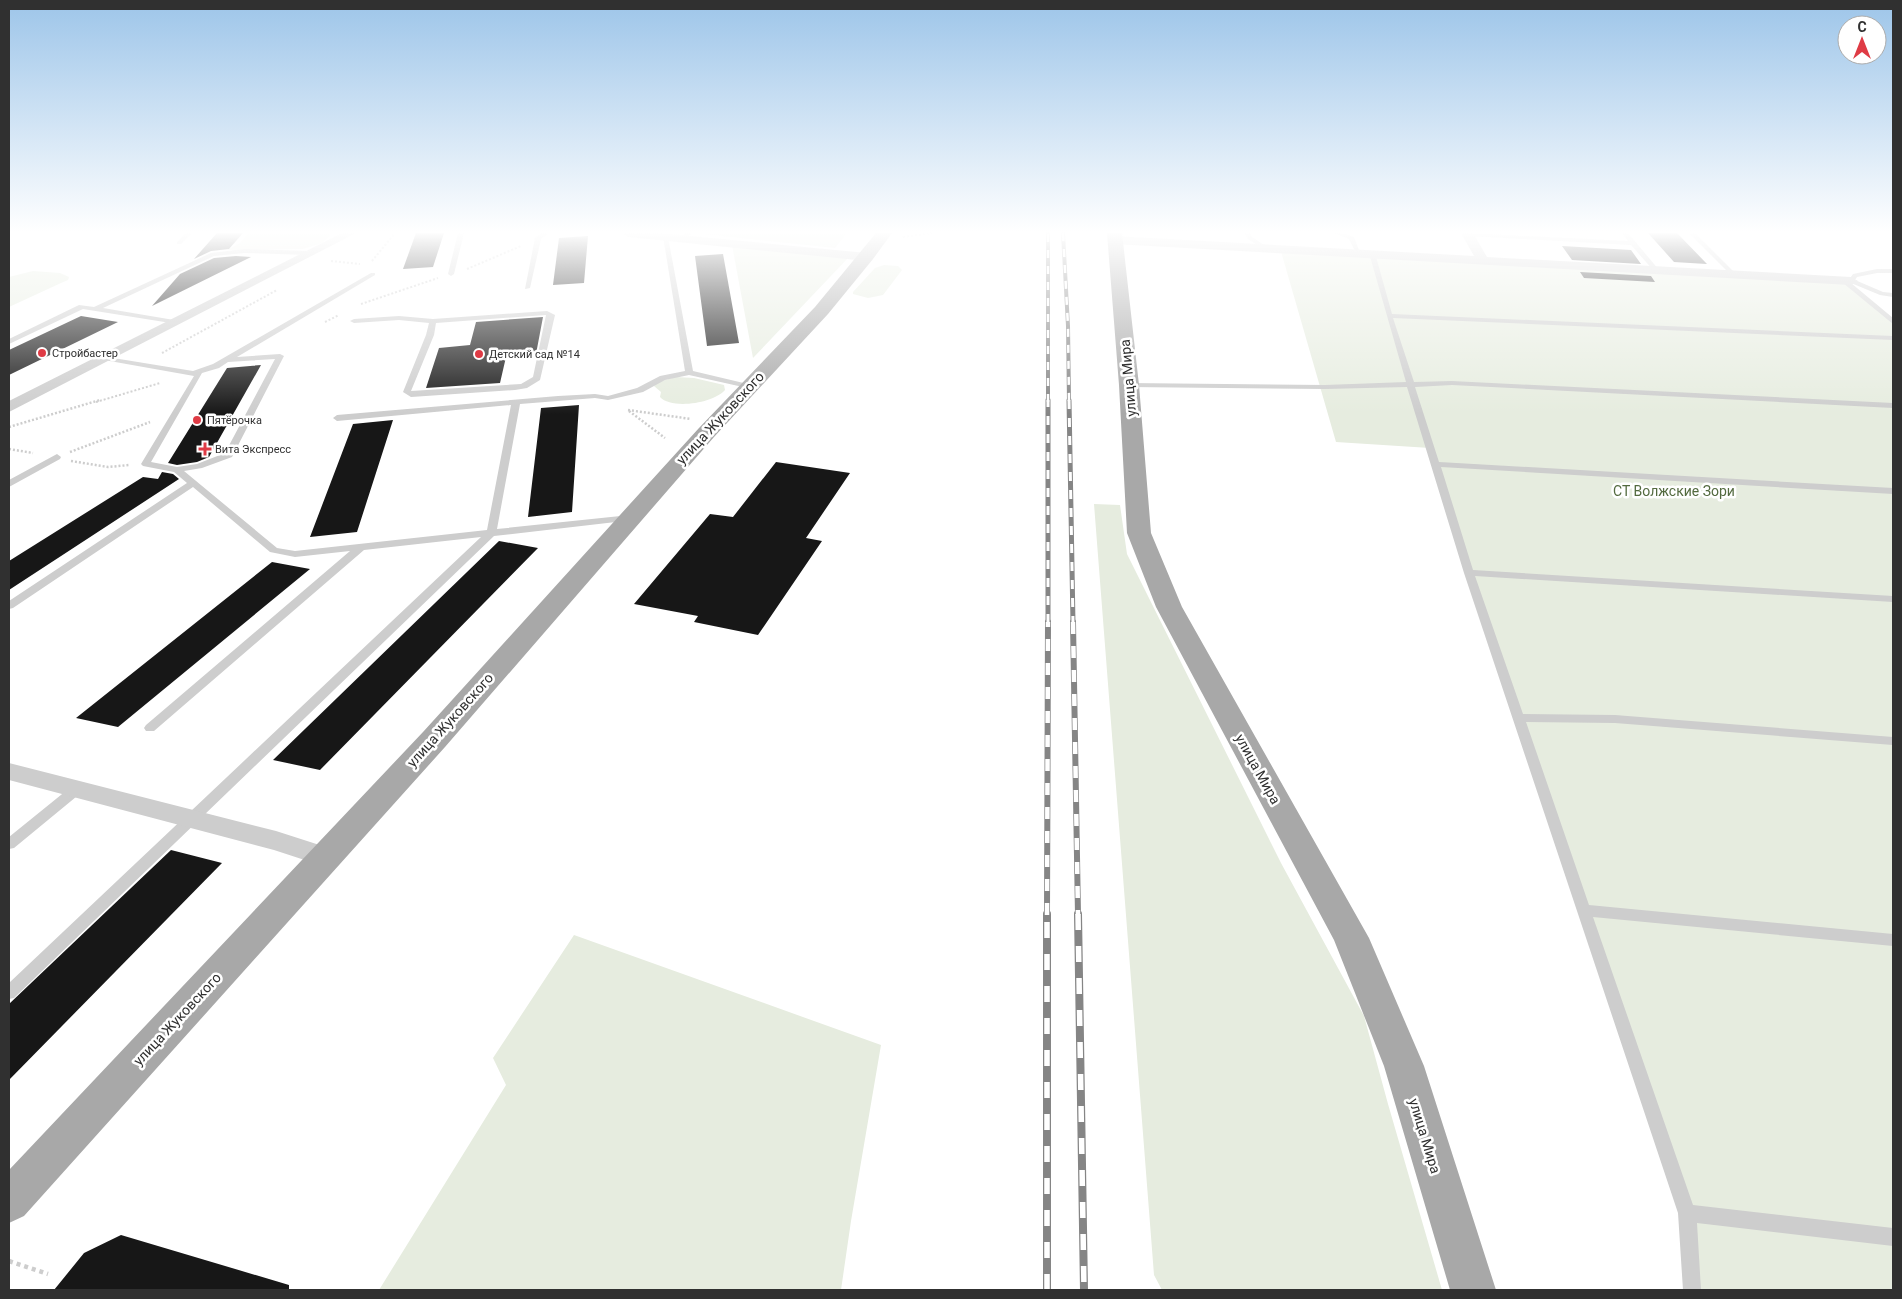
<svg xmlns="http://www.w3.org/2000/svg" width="1902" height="1299" font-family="Roboto,sans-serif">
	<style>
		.green { fill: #e6ecdf }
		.building { fill: #171717 }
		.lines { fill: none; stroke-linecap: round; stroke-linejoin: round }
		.path-far2 { stroke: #cdcdcd; stroke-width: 2; stroke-dasharray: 2 2; stroke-linecap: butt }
		.path-far1 { stroke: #cdcdcd; stroke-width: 2.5; stroke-dasharray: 2 2; stroke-linecap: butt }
		.path { stroke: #cdcdcd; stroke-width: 4.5; stroke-dasharray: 4 4; stroke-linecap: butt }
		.lane { fill: #cdcdcd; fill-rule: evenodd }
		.street { fill: #cdcdcd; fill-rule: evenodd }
		.primary { fill: #a8a8a8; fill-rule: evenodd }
		.rail-far3-casing { stroke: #858585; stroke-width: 4 }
		.rail-far2-casing { stroke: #858585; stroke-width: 5 }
		.rail-far1-casing { stroke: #858585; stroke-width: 6 }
		.rail-casing { stroke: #858585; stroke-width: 8 }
		.rail-far3 { stroke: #fff; stroke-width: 2.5; stroke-dasharray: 8; stroke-linecap: butt }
		.rail-far2 { stroke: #fff; stroke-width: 3; stroke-dasharray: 9; stroke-linecap: butt }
		.rail-far1 { stroke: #fff; stroke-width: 4.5; stroke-dasharray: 12; stroke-linecap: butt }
		.rail { stroke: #fff; stroke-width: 5.5; stroke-dasharray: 16; stroke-linecap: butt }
		.poi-dot { fill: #df3b45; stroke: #fff; stroke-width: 2 }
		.labels { text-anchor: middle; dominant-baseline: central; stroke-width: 5; stroke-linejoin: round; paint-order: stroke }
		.far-poi-label { font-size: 11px; fill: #303030; stroke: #fff; text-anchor: start }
		.street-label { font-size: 14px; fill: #303030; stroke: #fff }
		.park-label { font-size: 14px; fill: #536a3f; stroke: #fff }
	</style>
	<rect width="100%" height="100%" fill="#fff"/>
	<path class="green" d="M248,233H328L330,236L322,243L303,249L227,250L240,243Z
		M693,233H847L835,248Z
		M732,245L848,258L753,358Z
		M1280,248L1843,280L1893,322V1290H1692L1687,1213L1430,448L1336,442Z
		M884,265L898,266L902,270L883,295L868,298L853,294V292L875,268Z
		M33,271L60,273L69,277L68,280L61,283L9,307V277Z
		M676,377L694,378L724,385L725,390C714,403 672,410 660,397L661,392L654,386L658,382Z
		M1094,504L1120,505L1127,554L1281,863L1364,1016L1388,1104L1442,1290H1162L1154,1275Z
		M574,935L881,1045L851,1221L841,1290H379L506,1085L493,1058Z"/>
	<path class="building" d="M217,233H243L229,249L211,251L194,259Z
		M416,233H444L433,267L403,269Z
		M1648,233H1677L1707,264L1674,262Z
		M588,236L584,283L553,285L559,238Z
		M1562,246L1631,250L1641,264L1572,260Z
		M723,254L739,343L707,346L695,256Z
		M236,256L251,257L152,306L180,274L214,258Z
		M1580,272L1651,276L1655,282L1584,278Z
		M81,316L118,322L9,375V350Z
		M543,317L536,354L506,357L500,383L426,388L439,348L470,345L476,322Z
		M261,365L209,457L197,462L177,465L168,463L227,368Z
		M579,405L572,512L528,517L541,408Z
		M393,420L357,532L310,537L353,424Z
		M776,462L850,473L806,538L822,541L758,635L694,622L698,616L634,604L710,514L733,517Z
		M162,472L173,474L179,479L9,590V561L143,477L158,479Z
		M499,541L538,548L320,770L273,760Z
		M272,562L310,569L118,727L76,718Z
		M171,850L222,863L9,1080V1004Z
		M121,1235L289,1285V1290H54L84,1253Z"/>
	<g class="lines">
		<path class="path-far2" d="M903,237L932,233
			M331,261L360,264
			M372,261L395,233
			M467,269L521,246
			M361,304L438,278
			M325,322L339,315
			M162,353L277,290
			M96,402L160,383"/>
		<path class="path-far1" d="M628,410L691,419
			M629,411L665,438
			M9,427L100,400
			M9,449L33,453
			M70,452L150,422
			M71,461L108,467L129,465"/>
		<path class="path" d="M9,1261L48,1274"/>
		<path class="lane" d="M186,233H192L181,244H177V242Z
			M458,233H464L454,274L451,276L448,274Z
			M542,233H549L541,239L530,288L525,289L535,238Z
			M686,233H692L683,240H679V238Z
			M1244,233H1250L1252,237L1267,247L1262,248L1248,239Z
			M1334,233H1342L1354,237L1360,253H1356L1349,239Z
			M1466,233L1628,241L1622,233H1628L1659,270L1654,271L1631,245L1468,236L1465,234Z
			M1689,233H1695L1735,273V275H1731Z
			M663,236L668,237L693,371L752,385V389L689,375L665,380L643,392L608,400L595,398L520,404L497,529L630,515L633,516L635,518L633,520L494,536L14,998L9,999V983L481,537L364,550L154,731H146L144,728L146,725L350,551L295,557L270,552L193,487L13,608L9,609V601L187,483L174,472L143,466L141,464L194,376L104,360H101V356L193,371L213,364L371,273H375V275L237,357L280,354L284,356L232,457L202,468L184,471L277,548L295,551L487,530L511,405L337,421L333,418L337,415L558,396L595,394L608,396L637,388L660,376L685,371ZM275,359L225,453L197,464L177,467L151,462L202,373L219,368L228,362Z
			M244,249L310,251L313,253L310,255L244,253L214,256L103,308L174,320H177V324L83,309L9,344V339L79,305L94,307L211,253Z
			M1372,251L1375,253L1392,314L1893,336V340L1393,318L1414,382L1452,381L1893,403V408L1452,385L1415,387L1439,462L1893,488V494L1441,467L1473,570L1893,596V602L1475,576L1523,714L1615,715L1893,737V745L1615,723L1526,722L1589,905L1893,934V946L1593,917L1693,1205L1893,1228V1246L1697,1223L1701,1290H1683L1678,1213L1464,573L1407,387L1325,389L1129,387L1125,385L1129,383L1325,385L1406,382L1369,253Z
			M1877,269H1893V273H1877L1857,277L1855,280L1883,292L1893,293V297L1880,295L1851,283L1893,318V324L1843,283L1848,281L1853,274Z
			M547,311L555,315L540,380L527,388L515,390L411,397L403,392L426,335L429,323L399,320L354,323L350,321L354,319L399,316L433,319ZM546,315L533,377L521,384L411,391L434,335L436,323Z
			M57,454L61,457L60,459L9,487V480Z
			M77,784L82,786L83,789L82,792L14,848L9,849V837L72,786Z"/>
		<path class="street" d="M342,233H356L9,412V401Z
			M622,233H659L867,253L873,257L867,261L628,237Z
			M1461,233H1473L1487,257L1851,277L1858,281L1851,285L1114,244L1108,240L1114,236L1474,256Z
			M9,763L276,831L335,850L339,857L335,864L326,867L274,850L9,780Z"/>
		<path class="primary" d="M876,233H892L873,259L828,314L714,437L445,747L24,1216L9,1223V1170L423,732L699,428L815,307Z
			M1107,233H1122L1139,385L1151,533L1182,607L1369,938L1424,1066L1496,1290H1450L1384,1066L1334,940L1156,607L1127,533L1119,385Z"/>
		<defs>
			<path id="rail-far3" d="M1063,233L1068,326L1069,402
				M1048,402V233"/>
			<path id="rail-far2" d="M1069,400L1073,623
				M1048,623V400"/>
			<path id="rail-far1" d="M1073,622L1078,915
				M1047,915L1048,622"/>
			<path id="rail" d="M1078,914L1084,1290
				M1047,1290V914"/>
		</defs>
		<use href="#rail-far3" class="rail-far3-casing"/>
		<use href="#rail-far2" class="rail-far2-casing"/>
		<use href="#rail-far1" class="rail-far1-casing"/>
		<use href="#rail" class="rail-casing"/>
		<use href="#rail-far3" class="rail-far3"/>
		<use href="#rail-far2" class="rail-far2"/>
		<use href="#rail-far1" class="rail-far1"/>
		<use href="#rail" class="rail"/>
	</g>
	<linearGradient id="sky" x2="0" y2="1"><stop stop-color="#9dc5e9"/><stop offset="0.56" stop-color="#fff"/><stop offset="1" stop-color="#fff" stop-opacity="0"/></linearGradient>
	<rect width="1902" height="414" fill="url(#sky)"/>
	<g class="poi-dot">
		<circle cx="42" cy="353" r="5"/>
		<circle cx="479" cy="354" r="5"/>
		<circle cx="197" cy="420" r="5"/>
		<path d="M202.5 441.5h5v5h5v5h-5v5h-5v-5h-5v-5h5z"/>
	</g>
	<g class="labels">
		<g class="far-poi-label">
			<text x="52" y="353">Стройбастер</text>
			<text x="489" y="354">Детский сад №14</text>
			<text x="207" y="420">Пятёрочка</text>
			<text x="215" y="449">Вита Экспресс</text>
		</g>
		<g class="street-label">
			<text transform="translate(1128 378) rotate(-95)">улица Мира</text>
			<text transform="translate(720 418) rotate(-47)">улица Жуковского</text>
			<text transform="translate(450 720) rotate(-48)">улица Жуковского</text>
			<text transform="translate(1258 769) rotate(61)">улица Мира</text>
			<text transform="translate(177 1019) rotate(-47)">улица Жуковского</text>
			<text transform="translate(1425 1136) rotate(73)">улица Мира</text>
		</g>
		<g class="park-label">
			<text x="1674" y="491">СТ Волжские Зори</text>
		</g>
	</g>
	<rect width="1902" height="1299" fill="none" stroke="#303030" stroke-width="20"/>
	<g transform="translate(1862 40)"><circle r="24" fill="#ffffff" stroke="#acacac"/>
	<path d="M0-4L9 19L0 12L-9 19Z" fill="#df3b45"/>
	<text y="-8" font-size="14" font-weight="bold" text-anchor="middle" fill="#303030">С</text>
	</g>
</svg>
